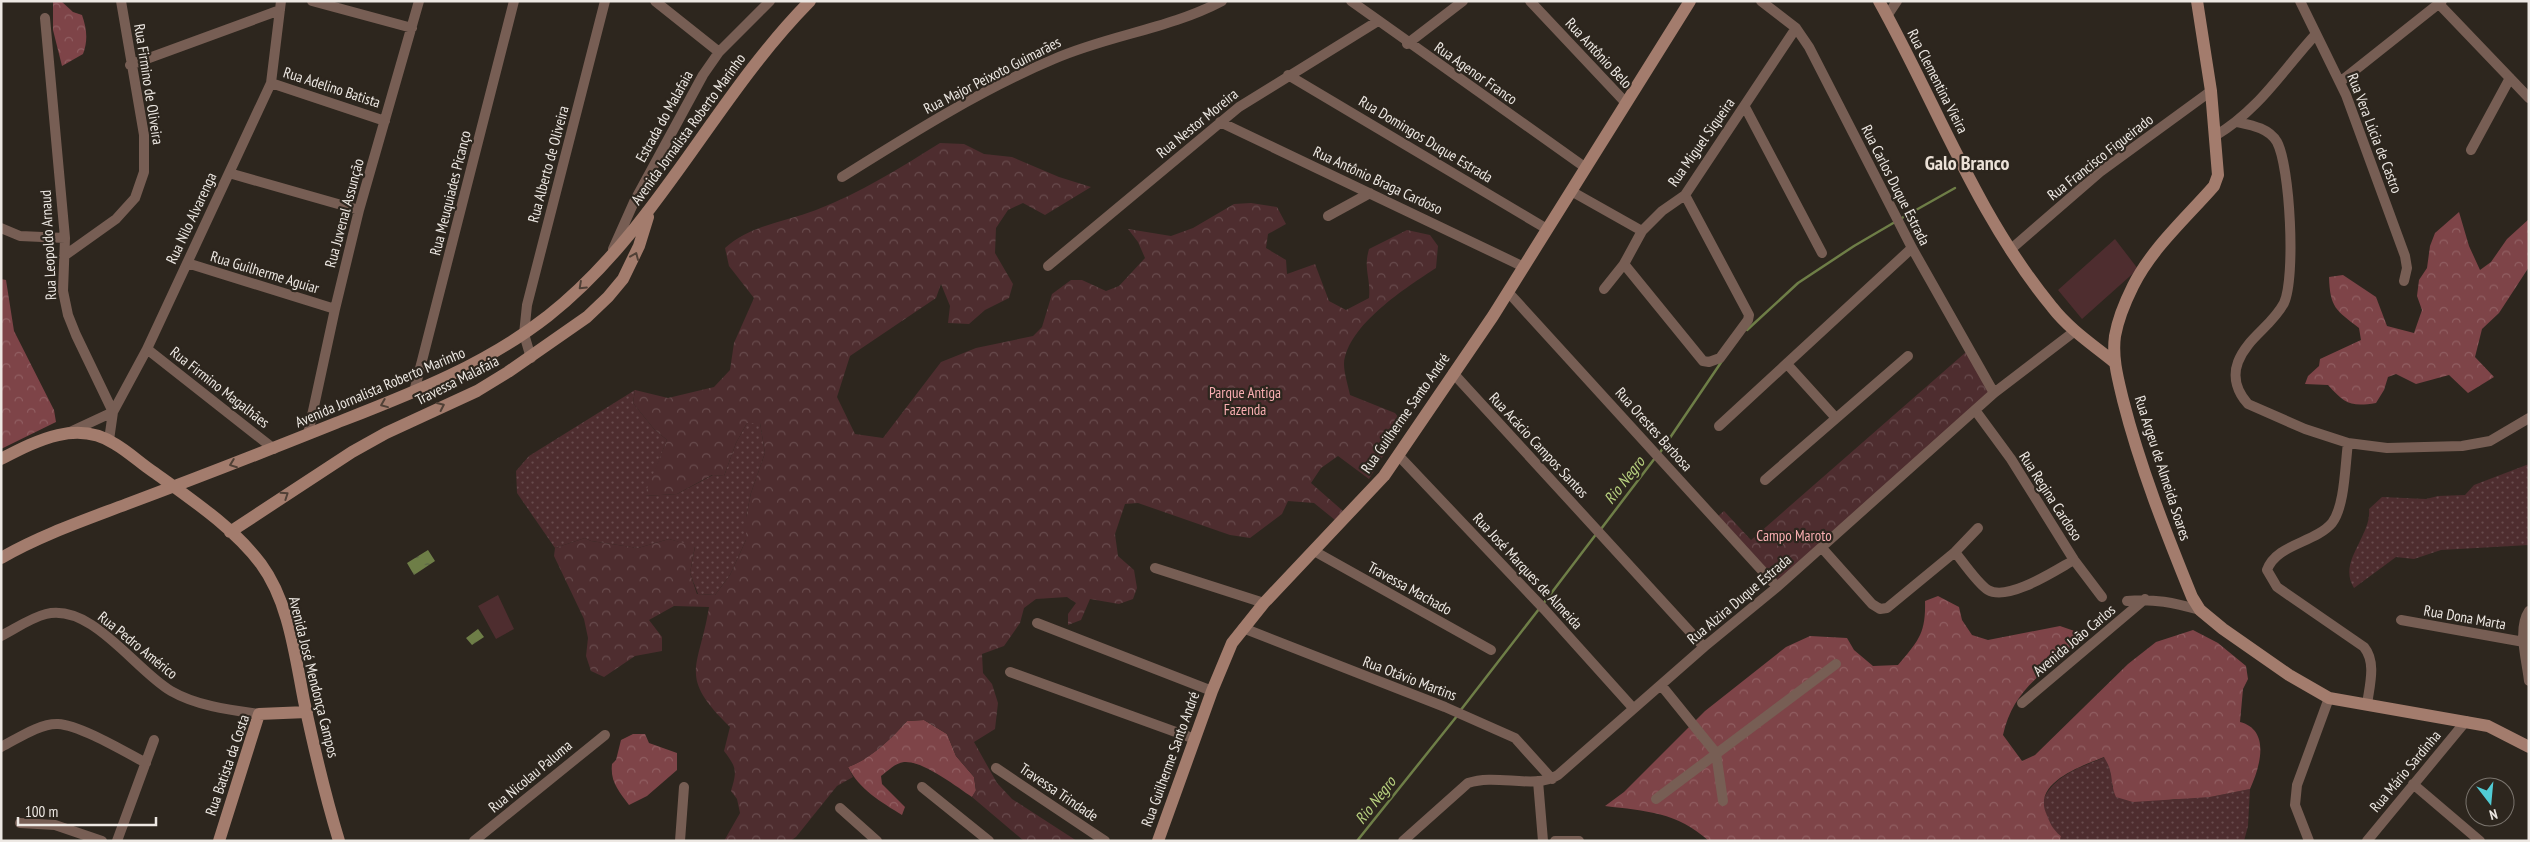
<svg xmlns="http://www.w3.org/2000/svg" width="2530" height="842" font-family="'PT Sans Narrow',sans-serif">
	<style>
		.grass { fill: url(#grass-dots) }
		.forest { fill: url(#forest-crowns) }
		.park { fill: url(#park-crowns) }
		.garden { fill: #4e2d2f }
		.water { fill: url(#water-ripples) }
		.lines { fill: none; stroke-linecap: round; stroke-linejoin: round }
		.stream { stroke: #6e7e47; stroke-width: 2.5 }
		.street { stroke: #775e54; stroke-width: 10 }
		.secondary { stroke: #a37c6d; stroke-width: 12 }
		.oneway { stroke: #504036 }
		.labels { text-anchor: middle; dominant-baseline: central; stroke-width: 4.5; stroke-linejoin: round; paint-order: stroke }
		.street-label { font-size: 15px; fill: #ede8e3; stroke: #2d261e }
		.park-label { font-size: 15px; fill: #f8aeb1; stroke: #2d261e }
		.water-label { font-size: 16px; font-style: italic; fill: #b8d17f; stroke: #2d261e }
		.district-label { font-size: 20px; font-weight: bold; fill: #ebe1d7; stroke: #2d261e }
	</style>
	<defs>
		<pattern id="grass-dots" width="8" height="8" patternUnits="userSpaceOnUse" patternTransform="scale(1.25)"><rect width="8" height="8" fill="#4e2d2f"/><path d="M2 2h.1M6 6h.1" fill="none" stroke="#684b4d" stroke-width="1.8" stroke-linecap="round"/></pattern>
		<pattern id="forest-crowns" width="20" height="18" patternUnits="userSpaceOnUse" patternTransform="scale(1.25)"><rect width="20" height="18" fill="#7e4448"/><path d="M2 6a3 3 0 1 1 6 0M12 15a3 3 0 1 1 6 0" fill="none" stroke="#915f62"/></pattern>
		<pattern id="park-crowns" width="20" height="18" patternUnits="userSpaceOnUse" patternTransform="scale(1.25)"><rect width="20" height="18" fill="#4e2d2f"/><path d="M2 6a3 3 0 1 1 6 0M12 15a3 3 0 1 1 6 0" fill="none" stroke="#684b4d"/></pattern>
		<pattern id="water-ripples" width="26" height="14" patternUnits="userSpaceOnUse" patternTransform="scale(1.25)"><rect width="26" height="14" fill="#6e7e47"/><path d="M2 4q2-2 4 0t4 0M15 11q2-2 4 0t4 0" fill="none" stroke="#5c6546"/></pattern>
	</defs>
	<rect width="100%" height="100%" fill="#2d261e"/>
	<path class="grass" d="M635,390L633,403L654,429L667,440L645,496L677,494L713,475L724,476L736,443L747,423H760L765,453L751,493L746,517V540L730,575L715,595L698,594L690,573L695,547L669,539L638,548L591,541L585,538L555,548L517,493L516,471L529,456Z
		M2529,464V545L2441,550L2414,559L2396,557L2354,588C2337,562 2372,536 2369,509L2382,497L2426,499L2438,496L2465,495L2474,485Z
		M2105,757L2112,771V787L2173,800L2189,797H2210L2250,789L2248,826L2244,841H2060L2061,836L2052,829L2042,804C2051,776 2079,768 2105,757Z"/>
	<path class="forest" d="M53,1H61L73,12L82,15C87,29 88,41 83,54L62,66L53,30Z
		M2459,212L2469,246L2480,270L2491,262L2507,239L2529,219V267L2499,313L2482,329L2475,357L2494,377L2468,393L2449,375L2416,384L2396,374L2388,377L2384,390L2376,403C2351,407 2345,404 2328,385L2305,384L2308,376L2319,366L2320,359L2361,340L2359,328C2336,310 2330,308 2329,277L2343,275L2376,297L2387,326L2414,333L2422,310L2417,296L2419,280L2427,268L2430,246L2435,233Z
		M1,279L6,280L14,331L54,410L56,422L1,449Z
		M1938,596L1959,607L1962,620L1972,635L1988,640L2060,626L2086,635C2052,669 2014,684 2003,735L2022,761L2035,755L2128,664L2156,642L2193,630L2218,643L2246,666L2248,679L2243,689L2240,722C2271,730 2260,767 2250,789L2210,797L2133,802L2116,797C2109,780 2115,775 2104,757C2082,766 2033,782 2046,813C2050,823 2052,829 2061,836L2060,841H1709C1677,812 1646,811 1605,806L1624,792L1705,711L1786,647L1810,636L1847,638L1854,650L1873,666L1898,665C1918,641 1926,634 1925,601Z
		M924,720L947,734L956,756L974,777L976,791L972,797C957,787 922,760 904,762C895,763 888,771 881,776L882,784L905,807L902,815C881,802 859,789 848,767C870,759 891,739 907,721Z
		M633,734H645L649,743L677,753V770L647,796L629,805C619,791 610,782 612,764L616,760L621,740Z"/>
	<path class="park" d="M940,143L964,144L984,154L1012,157L1059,177L1091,187L1045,215L1023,203L1008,210L996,228L995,253L1013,284L1009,298L985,310L969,324L948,323L950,306L941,284L936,298L850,356L837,397L855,434L883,438L941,362L976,348L1033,336L1042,327L1052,294L1071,280H1082L1106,291L1119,286L1145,258L1138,242L1128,229L1171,236L1193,228L1234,204L1251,203L1277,207L1286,224L1268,234L1266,248L1286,260L1287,274L1315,264L1329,301L1346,310L1369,298C1371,277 1363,270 1369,249L1407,230L1430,235L1438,246L1436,268C1407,287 1347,325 1344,364C1344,373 1348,385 1350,395L1395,413L1403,423L1369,479L1338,456L1321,468L1311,483L1343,511L1335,520L1314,503L1288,501L1282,514L1250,538L1230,535L1138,503L1125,504L1115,534L1118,556L1134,570L1137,588L1133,599L1119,604L1090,599L1081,620L1068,625V614L1076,603L1067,597L1036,599L1024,608L1020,623L1004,646L982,654L983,673L992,684L998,703L995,729L974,742L997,783L1012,799L1077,841H1024L972,797L976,790L974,777L956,756L947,734L924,720L907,721C891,739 871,759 848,767L853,777L837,786L796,837L790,841H724L740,813L737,799L731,791C737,771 737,768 724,751L730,727C677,675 699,670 709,607L674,606L649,620L662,637V651L635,656L604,677L591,671L586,656L588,638L584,619L554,556L555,548L585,538L591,541L638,548L669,539L695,546L690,573L697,594L715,595L730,575L746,540V517L751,493L765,453L760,423H747L736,443L724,476L712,475L677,494L644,496L667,440L654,429L633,403L635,390L668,398L714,387L730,370L734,343L754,298L729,266L725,248C751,225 784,222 816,210C860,193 900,168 940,143Z
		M1966,352L1989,392L1777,583L1717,517L1724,511L1751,540Z"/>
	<path class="garden" d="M2115,239L2138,269L2082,319L2058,290Z
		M498,595L514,629L496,639L478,606Z"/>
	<path class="water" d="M428,550L435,561L414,575L407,563Z
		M478,629L484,637L472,645L466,638Z"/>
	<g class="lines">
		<path class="stream" d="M1900,219L1955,188
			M1747,330L1798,283L1854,246L1895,222
			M1659,454L1722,361
			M1601,529L1655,458
			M1543,604L1597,533
			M1460,711L1539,609
			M1357,841L1457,716"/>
		<path class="street" d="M312,1L412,28
			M655,1L719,52
			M1351,1L1586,168
			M1530,1L1626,103
			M1761,1L1796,28L1809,47L1912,248L1994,393
			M2300,1L2346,95L2405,256L2407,268L2404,281
			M2439,4L2529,98
			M1887,16L1897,1
			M45,18L65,238L63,291L68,315L76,335L113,412L70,432
			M1407,44L1463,1
			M130,65L280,10
			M1288,75L1547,229
			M2340,82L2442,1
			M271,83L385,121
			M1745,107L1822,253
			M1220,122L1524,267
			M2237,122C2251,125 2269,128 2277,142C2290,166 2296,277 2284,303C2272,326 2247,338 2238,362C2232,378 2238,393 2248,404L2305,429L2348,443L2387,448L2462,446L2490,441L2529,418
			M2215,136C2259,110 2282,71 2316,34
			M2471,150L2510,78
			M229,173L359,210
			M842,177C909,135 980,90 1054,59C1109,35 1169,29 1222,1
			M1571,191L1642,231
			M1328,216L1370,193
			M1,228L20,236L65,238
			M613,249L634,202L703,75L719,52L770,1
			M2010,250L2100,172L2211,91
			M64,256L116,219L135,198L144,172V135L121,1
			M187,263L335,309
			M1624,264L1703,361L1709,362L1720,358L1748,320L1749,315L1685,195
			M1048,266L1239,107L1378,21
			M1604,289L1624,264L1642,231L1662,211L1685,195L1796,28
			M1508,292L1777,587
			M147,349L274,449
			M531,358L524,334L527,305L605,1
			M1787,364L1835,417
			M1453,373L1704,647
			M414,392L514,1
			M1975,410L2011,459L2074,560L2102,597
			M1719,426L1912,248
			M308,434L335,309L359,210L419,1
			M109,440L113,412L147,349L271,83L281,1
			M2348,443C2345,465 2345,506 2332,523C2315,543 2276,544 2267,570L2277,587L2364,647C2377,663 2369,687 2367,705
			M1398,455L1544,609L1633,708
			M1765,480L1908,356
			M1822,548L1872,604L1880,609L1887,608L1955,552L1978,528
			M1314,551L1491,650
			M1955,552C1963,562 1978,584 1988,590C2008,602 2056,570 2074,560
			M1155,568L1264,603
			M2127,601C2153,598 2175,603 2200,610
			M2529,611C2517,629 2527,661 2529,681
			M2401,620L2524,642
			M1037,623L1212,691
			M1243,628L1445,707L1515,738L1552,779
			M1,636C15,629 30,618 46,614C92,603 135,670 171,691C197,706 230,710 259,714
			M1010,672L1195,739
			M1661,685L1716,753L1723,801
			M2022,703L2145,599
			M1,747C17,739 40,723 58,724C80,725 125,752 146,763
			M996,768L1105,841
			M1538,781L1543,841
			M2413,784L2480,841
			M922,787L989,841
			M1656,799L1836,664
			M840,808L877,841
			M20,823L55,825L102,841
			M117,841L154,740
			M474,841L605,735
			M680,841L684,787
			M1403,841L1468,783C1497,773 1534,790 1558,775L1704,647L1777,587L1994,393L2075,331
			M1555,841H1579
			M2309,841L2295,805L2297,785L2329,698
			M2367,841L2466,721"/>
		<path class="secondary" d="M1879,1C1936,103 1977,216 2052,307C2069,329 2093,345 2114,362
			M2197,1L2211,91L2218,175L2214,186C2186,218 2152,248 2133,286C2125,302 2118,319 2115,336C2112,358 2118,379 2123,400C2140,467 2166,533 2192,597L2200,610L2223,629L2289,675L2329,698L2488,726L2529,747
			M1,459C36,441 77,419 115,444C129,452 141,464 155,473C191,499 234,528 261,564C289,602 295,656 304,701C314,748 325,795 339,841
			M230,532L352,452L386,433L477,391L508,372L587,317L608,297L623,279L639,246L648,217
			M1,558C41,535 85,520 127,504C197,478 266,451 336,423C410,394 484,366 548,316C657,230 713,99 810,1
			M219,841L259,714L307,712
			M1158,841L1212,691L1232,643L1264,603L1384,476L1493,316L1690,1"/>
	</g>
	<defs><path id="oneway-chevron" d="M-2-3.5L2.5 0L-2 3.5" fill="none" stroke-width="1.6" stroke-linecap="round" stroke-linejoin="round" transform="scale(1.25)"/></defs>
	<g class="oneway">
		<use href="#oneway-chevron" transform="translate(635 256) rotate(-67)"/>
		<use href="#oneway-chevron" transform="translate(582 286) rotate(137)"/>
		<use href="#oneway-chevron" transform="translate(384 404) rotate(158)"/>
		<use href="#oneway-chevron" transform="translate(441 406) rotate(-25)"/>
		<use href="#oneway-chevron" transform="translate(233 464) rotate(159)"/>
		<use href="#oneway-chevron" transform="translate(285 495) rotate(-34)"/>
	</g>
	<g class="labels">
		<g class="street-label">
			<text transform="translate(1599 53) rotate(47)">Rua Antônio Belo</text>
			<text transform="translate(1476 73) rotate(35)">Rua Agenor Franco</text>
			<text transform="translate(992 75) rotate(-27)">Rua Major Peixoto Guimarães</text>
			<text transform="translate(1938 81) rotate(63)">Rua Clementina Vieira</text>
			<text transform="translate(149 84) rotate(81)">Rua Firmino de Oliveira</text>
			<text transform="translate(332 87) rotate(18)">Rua Adelino Batista</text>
			<text transform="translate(664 116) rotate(-61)">Estrada do Malafaia</text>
			<text transform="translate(1197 123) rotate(-39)">Rua Nestor Moreira</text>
			<text transform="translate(688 129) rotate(-54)">Avenida Jornalista Roberto Marinho</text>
			<text transform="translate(2375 133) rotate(69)">Rua Vera Lúcia de Castro</text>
			<text transform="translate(1426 139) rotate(31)">Rua Domingos Duque Estrada</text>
			<text transform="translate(1701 142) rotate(-55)">Rua Miguel Siqueira</text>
			<text transform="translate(2100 157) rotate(-38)">Rua Francisco Figueirado</text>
			<text transform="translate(548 164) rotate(-75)">Rua Alberto de Oliveira</text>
			<text transform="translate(1378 180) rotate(25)">Rua Antônio Braga Cardoso</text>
			<text transform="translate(1896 185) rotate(63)">Rua Carlos Duque Estrada</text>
			<text transform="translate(450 193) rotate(-76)">Rua Meuquiades Picanço</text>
			<text transform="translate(344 213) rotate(-75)">Rua Juvenal Assunção</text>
			<text transform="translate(191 218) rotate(-65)">Rua Nilo Alvarenga</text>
			<text transform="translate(48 245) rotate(-93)">Rua Leopoldo Arnaud</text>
			<text transform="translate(265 272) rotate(17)">Rua Guilherme Aguiar</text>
			<text transform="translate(457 380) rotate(-27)">Travessa Malafaia</text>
			<text transform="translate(220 387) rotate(38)">Rua Firmino Magalhães</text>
			<text transform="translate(380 387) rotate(-23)">Avenida Jornalista Roberto Marinho</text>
			<text transform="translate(1405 413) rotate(-55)">Rua Guilherme Santo André</text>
			<text transform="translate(1654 429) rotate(48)">Rua Orestes Barbosa</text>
			<text transform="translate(1539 445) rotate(47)">Rua Acácio Campos Santos</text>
			<text transform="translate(2163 468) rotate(72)">Rua Argeu de Almeida Soares</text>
			<text transform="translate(2051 496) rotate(57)">Rua Regina Cardoso</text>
			<text transform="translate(1528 571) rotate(47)">Rua José Marques de Almeida</text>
			<text transform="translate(1410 588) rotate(29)">Travessa Machado</text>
			<text transform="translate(1739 599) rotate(-40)">Rua Alzira Duque Estrada</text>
			<text transform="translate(2465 617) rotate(10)">Rua Dona Marta</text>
			<text transform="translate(2074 640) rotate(-40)">Avenida João Carlos</text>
			<text transform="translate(138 645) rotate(39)">Rua Pedro Américo</text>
			<text transform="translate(314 677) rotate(76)">Avenida José Mendonça Campos</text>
			<text transform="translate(1410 678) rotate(21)">Rua Otávio Martins</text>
			<text transform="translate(1170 759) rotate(-70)">Rua Guilherme Santo André</text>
			<text transform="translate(227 765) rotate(-71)">Rua Batista da Costa</text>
			<text transform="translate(2405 771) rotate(-50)">Rua Mário Sardinha</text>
			<text transform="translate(530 776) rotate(-40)">Rua Nicolau Paluma</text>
			<text transform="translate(1059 792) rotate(34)">Travessa Trindade</text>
		</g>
		<g class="park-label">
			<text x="1245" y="392">Parque Antiga<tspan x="1245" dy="17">Fazenda</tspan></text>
			<text x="1794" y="535">Campo Maroto</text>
		</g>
		<g class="water-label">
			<text transform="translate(1624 480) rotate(-52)">Rio Negro</text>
			<text transform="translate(1375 800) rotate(-52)">Rio Negro</text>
		</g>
		<g class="district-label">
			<text x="1967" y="163">Galo Branco</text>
		</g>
	</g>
	<rect width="2530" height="842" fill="none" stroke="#ede8e3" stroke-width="5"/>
	<g transform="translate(2490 802) rotate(164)"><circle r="24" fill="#2d261e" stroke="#7a746d"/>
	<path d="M0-4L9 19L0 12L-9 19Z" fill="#51ccd5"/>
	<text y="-8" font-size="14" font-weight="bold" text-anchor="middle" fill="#ede8e3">N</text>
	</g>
	<path d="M18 817v8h138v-8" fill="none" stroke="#ede8e3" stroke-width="2.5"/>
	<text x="25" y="817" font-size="15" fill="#ede8e3" stroke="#2d261e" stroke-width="4" paint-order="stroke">100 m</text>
</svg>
